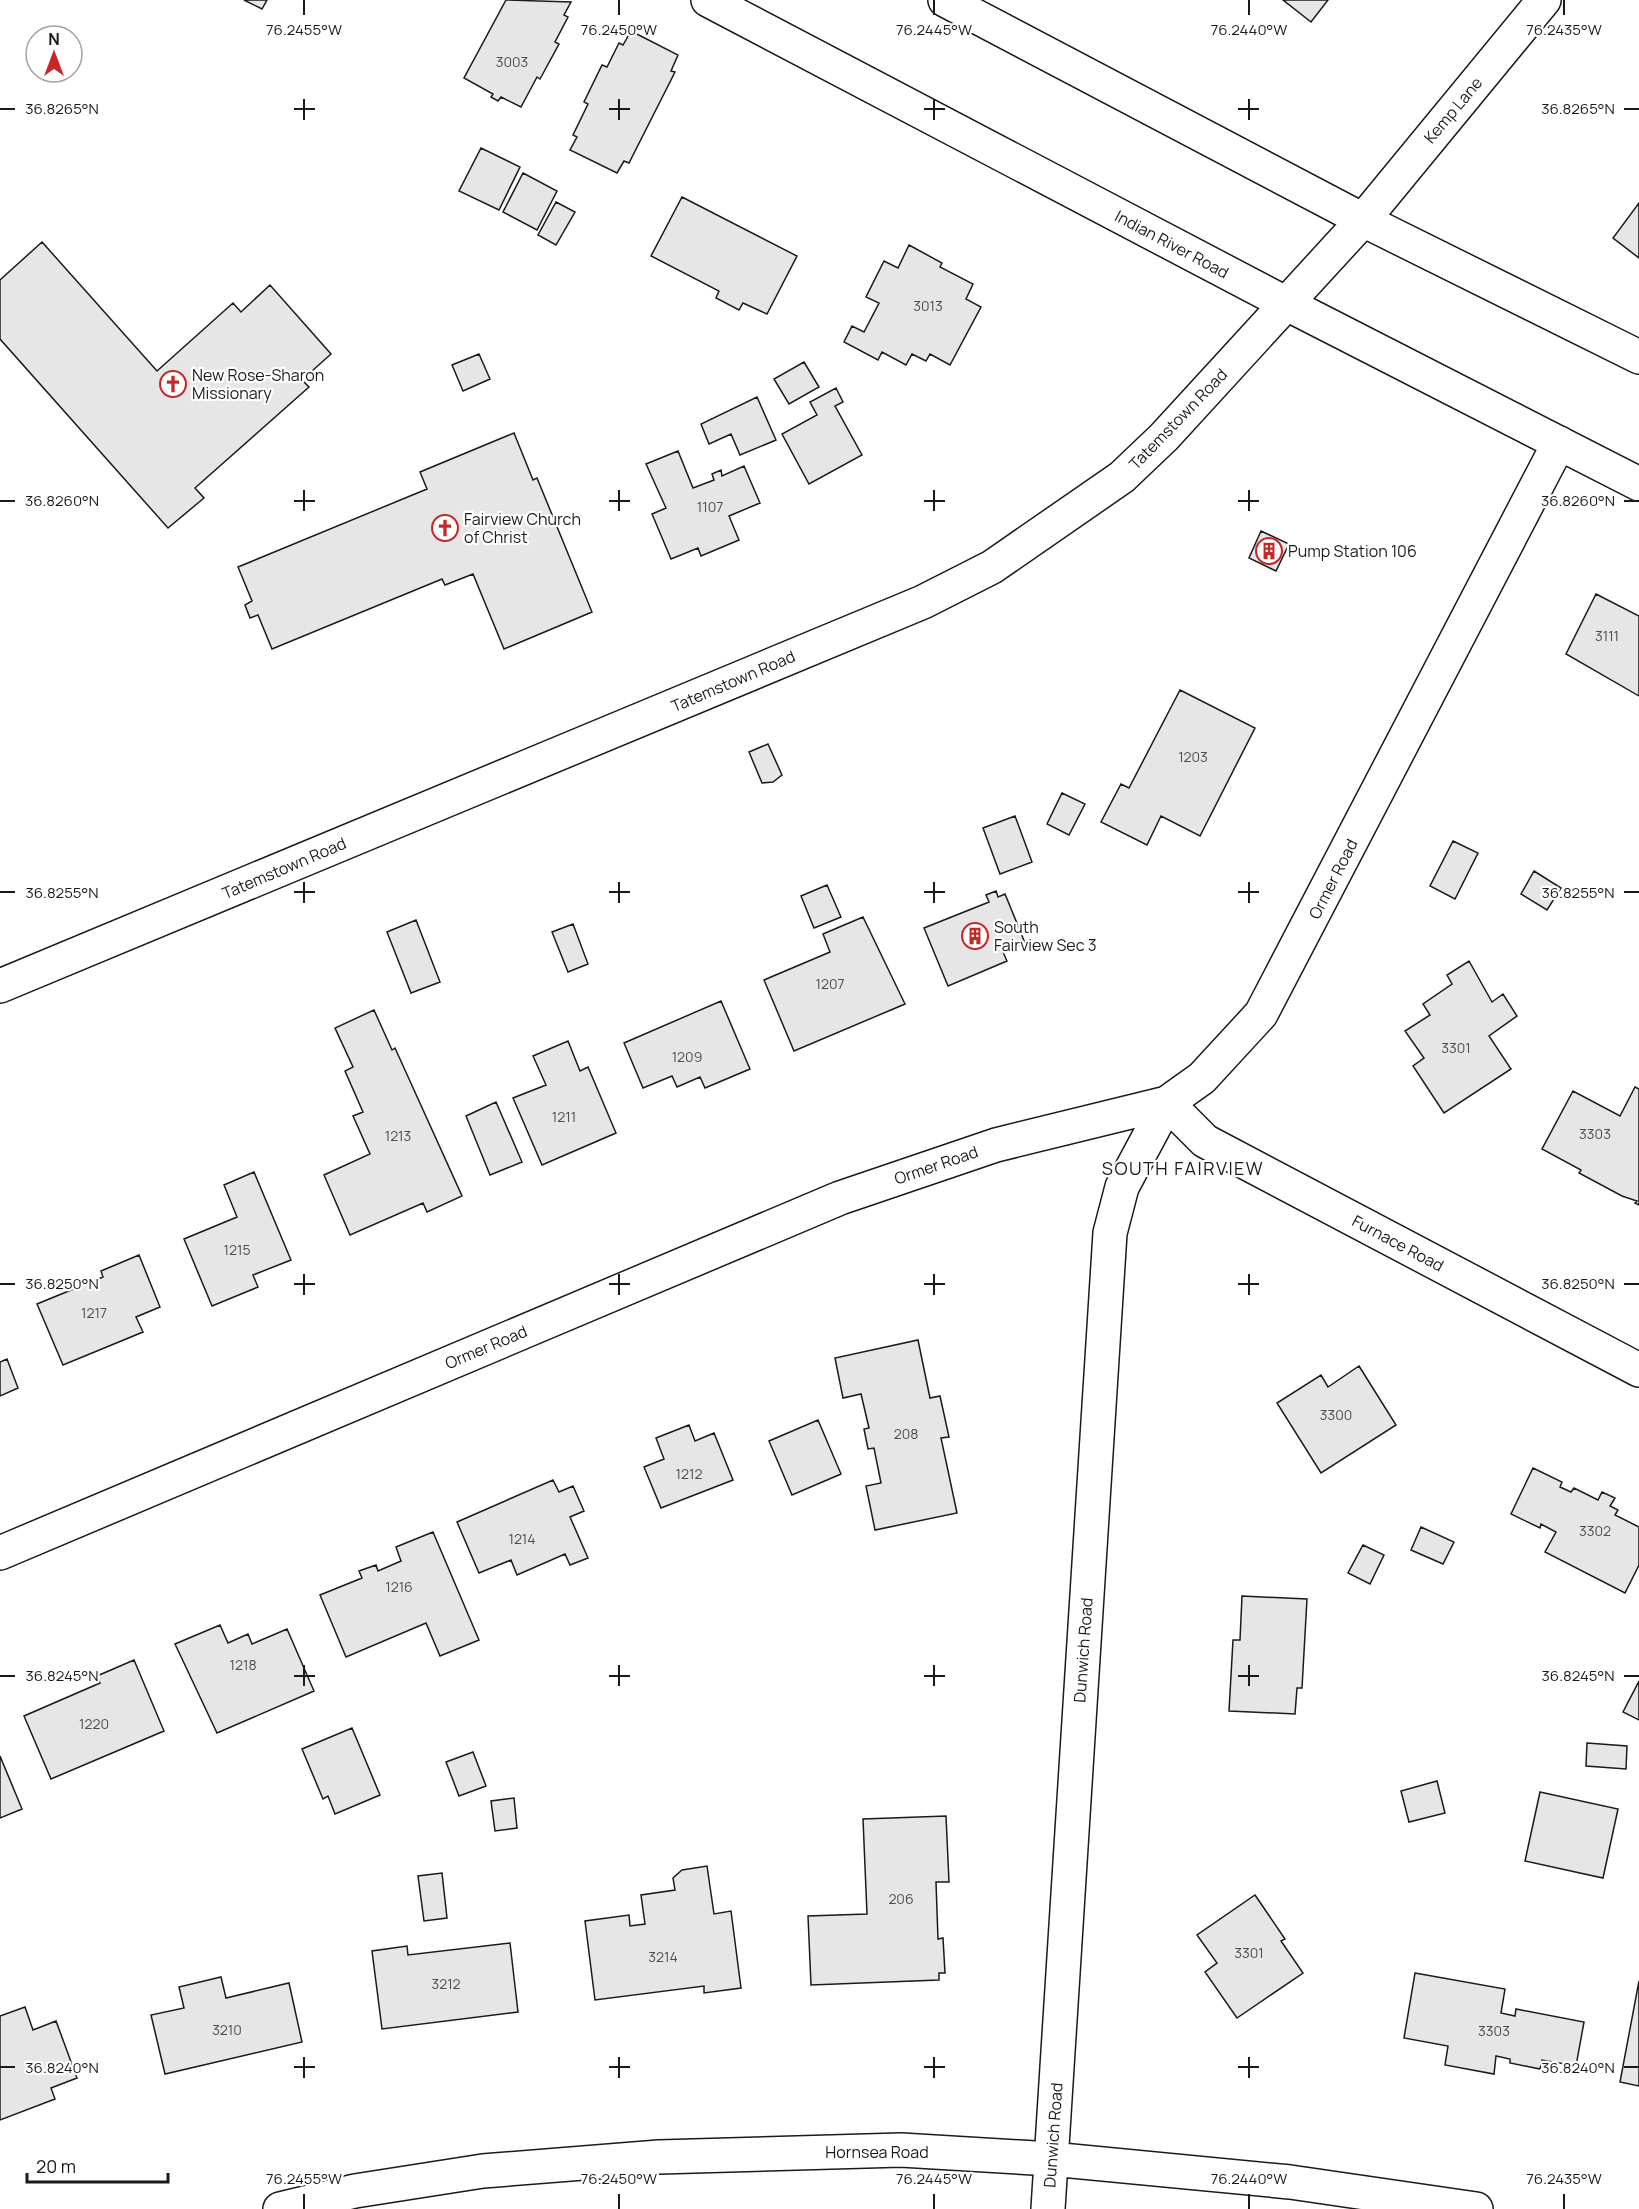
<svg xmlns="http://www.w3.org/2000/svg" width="1639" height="2209" font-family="Manrope,sans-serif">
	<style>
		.building { fill: #e6e6e6; stroke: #1a1a1a; stroke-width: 1.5 }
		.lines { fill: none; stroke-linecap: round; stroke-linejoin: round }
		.street-casing { stroke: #1a1a1a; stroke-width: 36 }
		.primary-casing { stroke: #1a1a1a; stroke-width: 36 }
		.street { stroke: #fff; stroke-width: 33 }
		.primary { stroke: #fff; stroke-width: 33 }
		.ticks { fill: none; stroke: #1a1a1a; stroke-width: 2 }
		.labels { text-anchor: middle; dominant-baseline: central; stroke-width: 4.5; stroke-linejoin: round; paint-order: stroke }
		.number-label { font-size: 14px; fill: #4d4d4d }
		.street-label { font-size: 16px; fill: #1a1a1a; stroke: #fff }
		.poi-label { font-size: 16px; fill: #1a1a1a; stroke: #fff; text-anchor: start }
		.neighbourhood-label { font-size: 18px; letter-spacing: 1.5px; fill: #1a1a1a; stroke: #fff }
		.ticks-label { font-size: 15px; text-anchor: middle; fill: #1a1a1a; stroke: #fff; stroke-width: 4.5; stroke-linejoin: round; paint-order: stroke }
	</style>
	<rect width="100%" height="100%" fill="#fff"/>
	<path class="building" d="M244,0H267L262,9Z
		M506,0L571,2L564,15L568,17L555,42L559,44L540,79L537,77L521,107L501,97L498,101L491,97L493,94L464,78Z
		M1283,0H1328L1311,22Z
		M631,31L678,55L671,71L675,72L629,163L624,161L617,173L570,150L577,137L573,135L588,104L584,102L602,65L607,67L619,43L623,45Z
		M481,148L520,167L499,210L459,191Z
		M523,173L557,191L537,230L503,212Z
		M682,197L797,256L767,314L743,303L739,310L716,298L719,291L651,256Z
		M556,202L575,212L556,245L538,235Z
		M1639,203V258L1613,238Z
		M42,242L157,371L233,303L241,312L270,285L331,354L302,380L309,387L195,488L204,498L168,528L0,339V280Z
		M909,245L942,263L940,267L973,284L966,299L981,307L950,365L930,354L926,361L912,354L906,365L882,352L878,360L844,342L852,326L864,332L879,303L866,297L884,261L898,268Z
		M479,354L490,379L463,391L452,365Z
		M804,362L819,387L789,404L774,379Z
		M836,388L843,402L835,406L862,455L809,484L782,434L817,415L810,402Z
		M757,397L776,440L740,455L731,434L709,444L701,424Z
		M514,433L533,480L537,478L592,612L504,649L473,574L445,585L442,579L272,649L258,615L250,618L245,605L252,601L238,567L427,489L420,472Z
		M678,451L693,488L714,480L712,474L721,470L722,476L744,466L760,503L729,516L739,540L701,556L698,548L671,559L652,514L666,508L646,464Z
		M1261,531L1289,544L1276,571L1249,558Z
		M1596,594L1639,616V696L1566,654Z
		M1180,690L1255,728L1200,836L1161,816L1147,845L1101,822L1121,784L1129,788Z
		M768,744L782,775L773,782L762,783L749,752Z
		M1062,793L1085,804L1069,835L1047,824Z
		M1015,816L1032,862L1000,874L983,828Z
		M1453,841L1478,853L1455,899L1430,886Z
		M1534,871L1561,888L1547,910L1521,894Z
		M827,885L841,917L814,928L801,896Z
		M996,891L998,897L1005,894L1025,943L1003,952L1007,961L948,986L924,928L989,902L986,895Z
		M863,917L905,1004L794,1051L764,980L830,952L823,934Z
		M416,920L440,982L411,993L387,932Z
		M573,924L588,964L568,972L552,932Z
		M1469,961L1492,1002L1503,994L1517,1016L1489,1036L1511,1069L1444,1113L1413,1066L1424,1058L1405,1031L1430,1015L1423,1004L1452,984L1447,975Z
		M721,1001L750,1069L705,1088L700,1077L677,1087L672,1076L643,1088L624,1043Z
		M374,1010L392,1050L395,1048L462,1196L427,1212L423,1203L350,1235L324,1175L370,1154L353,1116L363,1112L345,1071L353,1067L335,1028Z
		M568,1041L580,1071L588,1067L616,1133L542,1165L513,1098L546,1085L533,1056Z
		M1635,1087L1639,1089V1205L1635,1203L1637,1201L1622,1196L1579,1173L1581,1170L1542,1149L1573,1091L1620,1116Z
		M496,1102L522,1162L490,1175L466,1116Z
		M254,1172L291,1260L253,1275L258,1287L212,1306L184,1239L237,1217L224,1185Z
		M139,1255L160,1307L136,1317L143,1332L63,1365L37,1304L103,1277L101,1271Z
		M918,1340L930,1398L940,1396L949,1437L941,1438L957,1513L875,1530L866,1486L881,1483L874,1448L868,1449L864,1429L869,1428L861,1394L843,1398L835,1358Z
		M7,1359L18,1388L0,1396V1362Z
		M1359,1366L1396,1425L1321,1473L1277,1403L1321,1375L1328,1387Z
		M818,1420L841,1474L792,1495L769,1441Z
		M689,1425L695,1441L714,1433L733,1480L661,1508L644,1467L664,1459L656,1438Z
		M1533,1468L1562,1482L1560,1487L1571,1492L1574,1488L1598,1500L1602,1492L1615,1498L1610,1506L1618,1510L1615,1515L1639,1527V1565L1625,1593L1545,1552L1556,1532L1541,1524L1540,1528L1511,1514Z
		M553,1480L559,1492L573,1486L584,1511L570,1517L588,1558L570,1565L565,1554L517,1575L511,1560L479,1573L457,1522Z
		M1421,1527L1454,1542L1443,1564L1411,1550Z
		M433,1532L479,1640L440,1656L426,1623L346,1657L320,1595L362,1578L359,1571L376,1565L378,1571L401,1561L396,1547Z
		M1363,1545L1384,1555L1370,1584L1348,1573Z
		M1242,1596L1307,1599L1302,1688H1297L1295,1714L1229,1711L1233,1640H1240Z
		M220,1625L228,1643L248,1634L252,1644L287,1629L314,1691L217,1733L175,1644Z
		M134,1660L164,1731L51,1779L24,1716L100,1683L97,1676Z
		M1639,1681V1720L1623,1712Z
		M352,1728L380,1795L335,1814L328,1796L323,1799L302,1749Z
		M1587,1743L1627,1746L1626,1769L1586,1766Z
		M473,1752L486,1786L459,1796L446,1762Z
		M0,1756L22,1809L0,1818Z
		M1437,1781L1445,1813L1409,1822L1401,1791Z
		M1540,1792L1618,1809L1603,1878L1525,1861Z
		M514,1798L517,1828L495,1831L491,1801Z
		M946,1816L949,1882H936L938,1939L943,1938L945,1973H939V1980L811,1985L808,1916L867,1914L863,1819Z
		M707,1866L714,1914L731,1911L741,1988L704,1993V1986L595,2000L585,1921L629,1915L630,1926L645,1924L641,1895L675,1890L673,1878L682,1870Z
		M442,1873L447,1918L424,1921L418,1876Z
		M1255,1895L1285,1939L1281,1941L1303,1973L1237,2018L1205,1972L1217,1963L1197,1935Z
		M510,1943L518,2012L382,2029L372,1951L407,1946L408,1955Z
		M1415,1973L1505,1989L1501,2013L1515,2016L1516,2009L1584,2022L1576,2066L1542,2060L1540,2069L1510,2063V2059L1496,2056L1494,2074L1445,2065L1448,2046L1404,2038Z
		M221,1977L226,1998L289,1983L302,2042L165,2074L151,2015L184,2008L179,1987Z
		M1639,1981V2086L1620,2082Z
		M25,2007L33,2030L56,2021L77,2078L51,2088L55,2099L0,2120V2016Z"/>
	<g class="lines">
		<defs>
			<path id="street" d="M0,986L923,602L992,567L1122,477L1164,437L1363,220L1544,0
				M0,1553L840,1198L996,1145L1167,1103L1202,1078L1261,1014L1559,443
				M280,2209L355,2191L483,2171L659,2157L901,2150L1051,2159L1290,2182L1476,2209
				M1048,2209L1110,1233L1122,1187L1167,1103L1205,1141L1639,1370"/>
			<path id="primary" d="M708,0L1287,304L1639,484
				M945,0L1363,220L1639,357"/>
		</defs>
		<use href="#street" class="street-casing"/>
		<use href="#primary" class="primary-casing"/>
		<use href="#street" class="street"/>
		<use href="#primary" class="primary"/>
	</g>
	<path class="ticks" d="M304,0V15M619,0V15M934,0V15M1249,0V15M1564,0V15M304,99V120M619,99V120M934,99V120M1249,99V120M0,109H15M294,109H315M609,109H630M924,109H945M1238,109H1259M1624,109H1639M304,490V511M619,490V511M934,490V511M1249,490V511M0,501H15M294,501H315M609,501H630M924,501H945M1238,501H1259M1624,501H1639M304,882V903M619,882V903M934,882V903M1249,882V903M0,892H15M294,892H315M609,892H630M924,892H945M1238,892H1259M1624,892H1639M304,1274V1295M619,1274V1295M934,1274V1295M1249,1274V1295M0,1284H15M294,1284H315M609,1284H630M924,1284H945M1238,1284H1259M1624,1284H1639M304,1665V1686M619,1665V1686M934,1665V1686M1249,1665V1686M0,1676H15M294,1676H315M609,1676H630M924,1676H945M1238,1676H1259M1624,1676H1639M304,2057V2078M619,2057V2078M934,2057V2078M1249,2057V2078M0,2067H15M294,2067H315M609,2067H630M924,2067H945M1238,2067H1259M1624,2067H1639M304,2194V2209M619,2194V2209M934,2194V2209M1249,2194V2209M1564,2194V2209"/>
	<defs>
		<symbol id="church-ring" viewBox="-11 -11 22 22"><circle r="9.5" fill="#fff" stroke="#c62828" stroke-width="1.5"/><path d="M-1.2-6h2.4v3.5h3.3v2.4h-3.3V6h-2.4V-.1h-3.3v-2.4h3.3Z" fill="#c62828"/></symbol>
		<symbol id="building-ring" viewBox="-11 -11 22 22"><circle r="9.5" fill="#fff" stroke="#c62828" stroke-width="1.5"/><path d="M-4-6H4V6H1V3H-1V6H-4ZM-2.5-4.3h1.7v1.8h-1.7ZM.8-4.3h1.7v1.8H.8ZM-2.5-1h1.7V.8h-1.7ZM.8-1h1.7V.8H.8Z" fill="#c62828"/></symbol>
	</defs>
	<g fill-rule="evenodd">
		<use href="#church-ring" x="158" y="369" width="30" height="30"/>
		<use href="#church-ring" x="430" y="513" width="30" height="30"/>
		<use href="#building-ring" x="1254" y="536" width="30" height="30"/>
		<use href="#building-ring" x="960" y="921" width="30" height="30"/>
	</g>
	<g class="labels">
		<g class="number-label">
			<text x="512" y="61">3003</text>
			<text x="928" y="305">3013</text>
			<text x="710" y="506">1107</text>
			<text x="1607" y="635">3111</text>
			<text x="1193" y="756">1203</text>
			<text x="830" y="983">1207</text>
			<text x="1456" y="1047">3301</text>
			<text x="687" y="1056">1209</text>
			<text x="564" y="1116">1211</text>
			<text x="1595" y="1133">3303</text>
			<text x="398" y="1135">1213</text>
			<text x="237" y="1249">1215</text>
			<text x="94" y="1312">1217</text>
			<text x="1336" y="1414">3300</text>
			<text x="906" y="1433">208</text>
			<text x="689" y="1473">1212</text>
			<text x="1595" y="1530">3302</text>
			<text x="522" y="1538">1214</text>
			<text x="399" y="1586">1216</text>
			<text x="243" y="1664">1218</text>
			<text x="94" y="1723">1220</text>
			<text x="901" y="1898">206</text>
			<text x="1249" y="1952">3301</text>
			<text x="663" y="1956">3214</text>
			<text x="446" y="1983">3212</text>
			<text x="227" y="2029">3210</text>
			<text x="1494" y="2030">3303</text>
		</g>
		<g class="street-label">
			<text transform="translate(1453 110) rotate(-50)">Kemp Lane</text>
			<text transform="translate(1172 244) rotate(28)">Indian River Road</text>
			<text transform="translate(1178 419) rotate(-46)">Tatemstown Road</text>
			<text transform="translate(733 681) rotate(-23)">Tatemstown Road</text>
			<text transform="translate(284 868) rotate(-23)">Tatemstown Road</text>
			<text transform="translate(1333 879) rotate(-63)">Ormer Road</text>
			<text transform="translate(936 1165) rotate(-19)">Ormer Road</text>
			<text transform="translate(1398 1243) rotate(28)">Furnace Road</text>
			<text transform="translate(486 1347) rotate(-23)">Ormer Road</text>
			<text transform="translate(1083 1650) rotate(-86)">Dunwich Road</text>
			<text transform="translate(1053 2135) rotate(-86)">Dunwich Road</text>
			<text x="877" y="2152">Hornsea Road</text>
		</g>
		<g class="poi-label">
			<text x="192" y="375">New Rose-Sharon<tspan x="192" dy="18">Missionary</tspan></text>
			<text x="464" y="519">Fairview Church<tspan x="464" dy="18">of Christ</tspan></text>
			<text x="1288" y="551">Pump Station 106</text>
			<text x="994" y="927">South<tspan x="994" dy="18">Fairview Sec 3</tspan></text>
		</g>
		<g class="neighbourhood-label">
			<text x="1183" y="1168">SOUTH FAIRVIEW</text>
		</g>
	</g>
	<g class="ticks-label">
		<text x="304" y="35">76.2455°W</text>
		<text x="619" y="35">76.2450°W</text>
		<text x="934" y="35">76.2445°W</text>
		<text x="1249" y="35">76.2440°W</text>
		<text x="1564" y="35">76.2435°W</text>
		<text x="62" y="114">36.8265°N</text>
		<text x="1578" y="114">36.8265°N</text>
		<text x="62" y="506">36.8260°N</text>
		<text x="1578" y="506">36.8260°N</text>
		<text x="62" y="898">36.8255°N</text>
		<text x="1578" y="898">36.8255°N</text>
		<text x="62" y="1289">36.8250°N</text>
		<text x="1578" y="1289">36.8250°N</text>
		<text x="62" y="1681">36.8245°N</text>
		<text x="1578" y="1681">36.8245°N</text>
		<text x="62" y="2073">36.8240°N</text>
		<text x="1578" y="2073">36.8240°N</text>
		<text x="304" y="2184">76.2455°W</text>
		<text x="619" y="2184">76.2450°W</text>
		<text x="934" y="2184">76.2445°W</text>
		<text x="1249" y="2184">76.2440°W</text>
		<text x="1564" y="2184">76.2435°W</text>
	</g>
	<g transform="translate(54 54)"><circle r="28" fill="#ffffff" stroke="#a3a3a3" stroke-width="1.5"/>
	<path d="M0-4.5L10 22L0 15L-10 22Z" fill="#c62828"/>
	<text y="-9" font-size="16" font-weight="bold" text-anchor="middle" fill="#1a1a1a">N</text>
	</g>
	<path d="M27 2173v9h141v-9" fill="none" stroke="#1a1a1a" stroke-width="3"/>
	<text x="36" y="2173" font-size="18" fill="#1a1a1a" stroke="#ffffff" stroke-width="4.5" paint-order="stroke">20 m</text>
</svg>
